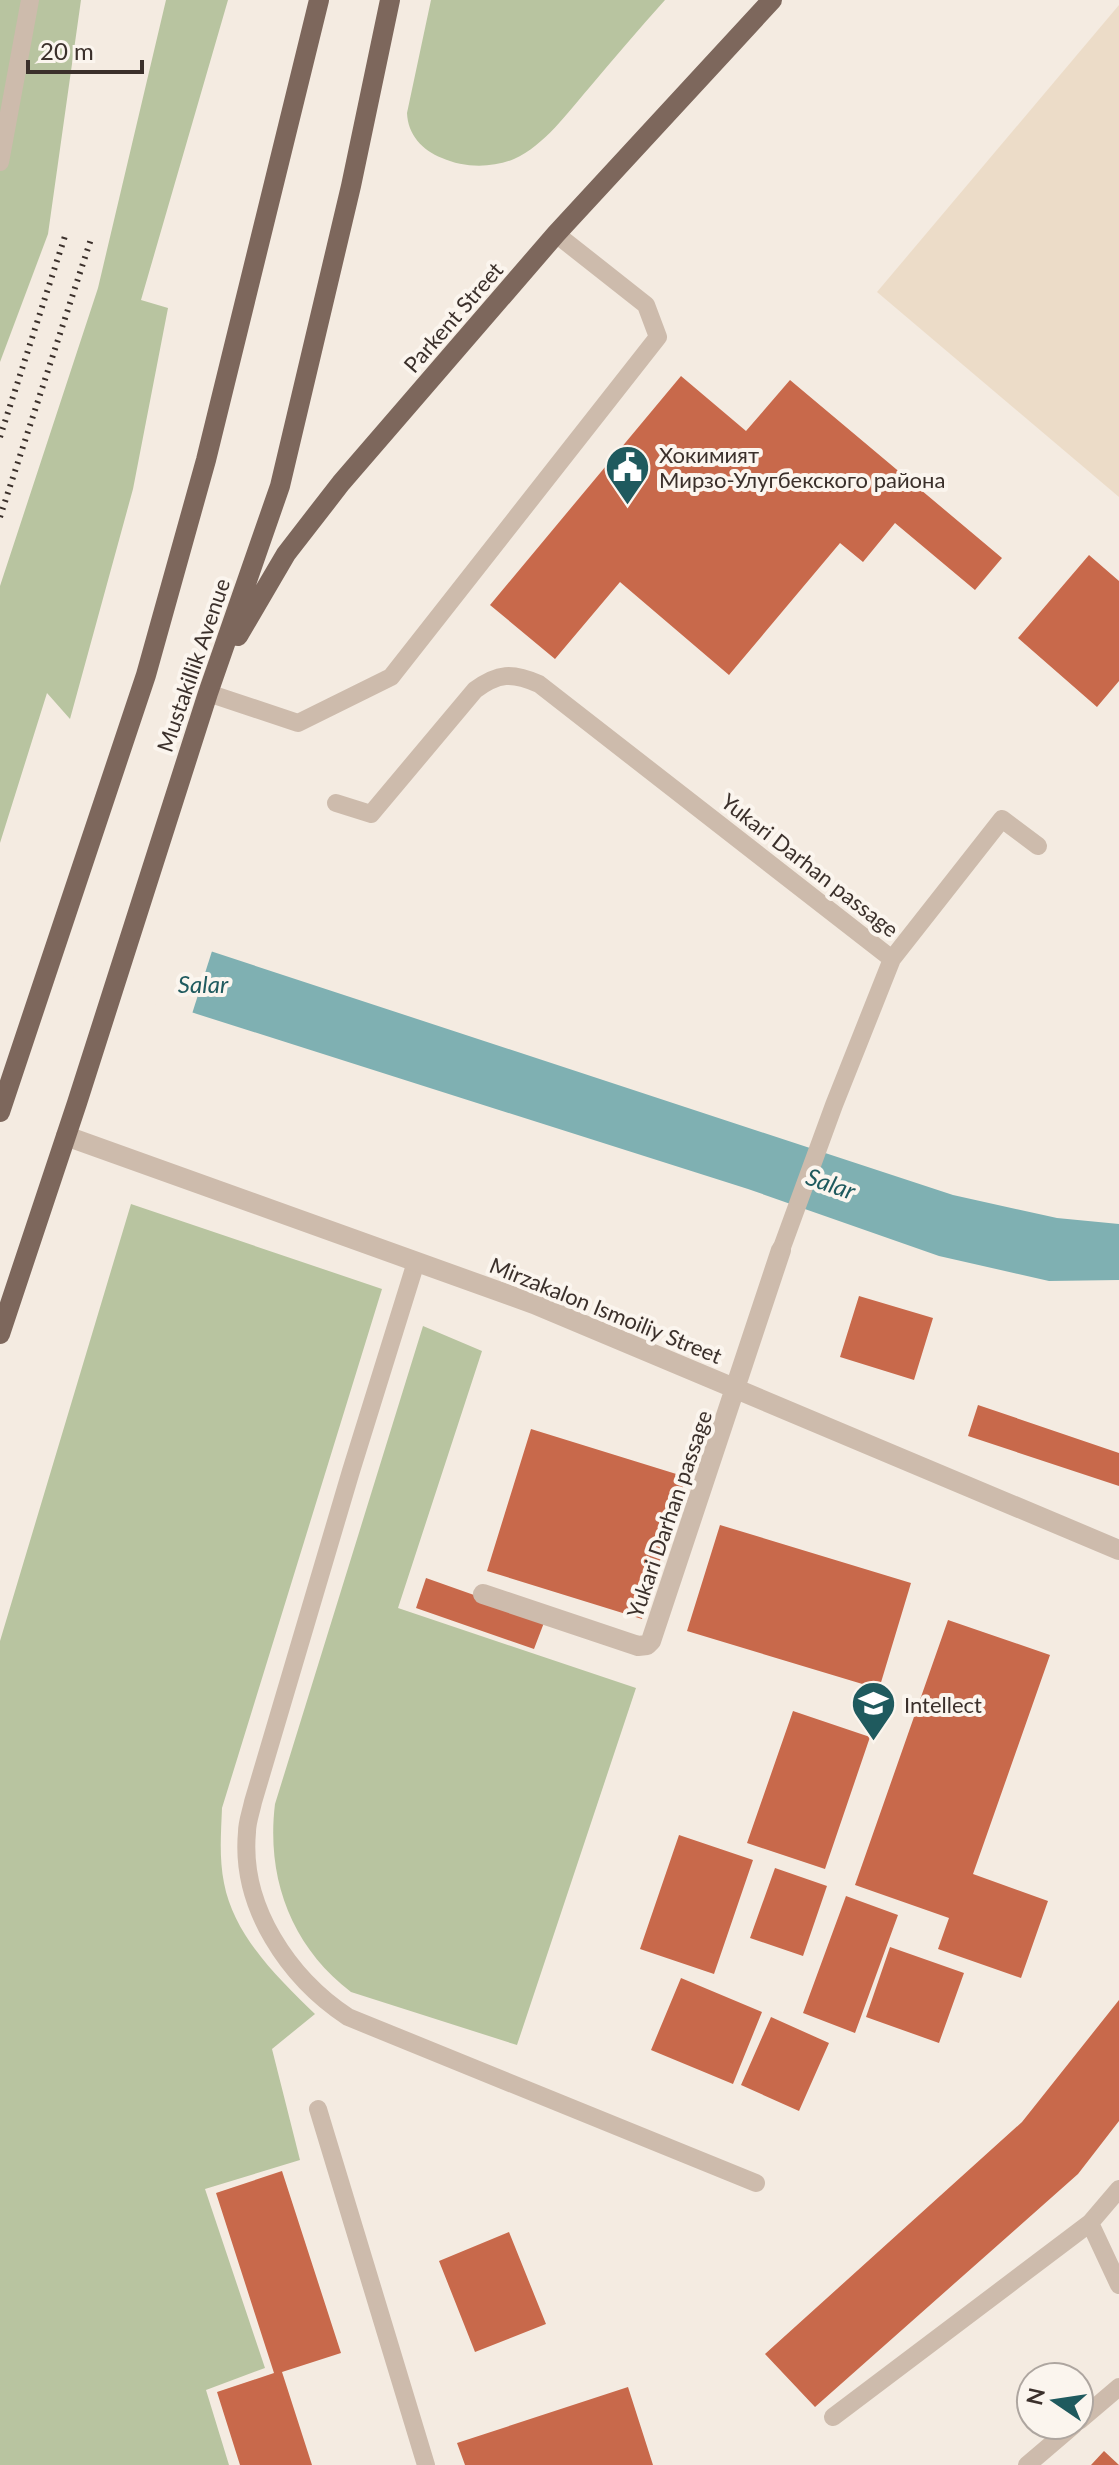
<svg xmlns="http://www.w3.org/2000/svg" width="1119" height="2465" font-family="Lato,sans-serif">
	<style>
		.green { fill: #b8c4a0 }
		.plaza { fill: #ecdcc8 }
		.water { fill: #7fb0b2 }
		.pier { fill: #f4ebe1 }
		.building { fill: #c8694b }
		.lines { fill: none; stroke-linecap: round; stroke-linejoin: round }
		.lane { stroke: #cdbbac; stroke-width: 18 }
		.street { stroke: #cdbbac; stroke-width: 20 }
		.primary { stroke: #7d675c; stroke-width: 20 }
		.rail { stroke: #3b302b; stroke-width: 6; stroke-dasharray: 2 6; stroke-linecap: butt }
		.labels { text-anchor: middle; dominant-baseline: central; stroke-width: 8; stroke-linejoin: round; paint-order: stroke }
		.street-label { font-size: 22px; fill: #3b302b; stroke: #fbf5ee }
		.poi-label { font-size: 22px; fill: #3b302b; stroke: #fbf5ee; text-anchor: start }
		.water-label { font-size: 24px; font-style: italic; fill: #1f5a5e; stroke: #fbf5ee }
	</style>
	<rect width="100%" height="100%" fill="#f4ebe1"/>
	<path class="green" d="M0,0H81L48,234L0,362Z
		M166,0H228L141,300L168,308L133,489L70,719L47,693L0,843V586L98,288Z
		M431,0H665C639,29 614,58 589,88C567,113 545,145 514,159C492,168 464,168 442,158C422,150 408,135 407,113Z
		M131,1204L382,1289L222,1808C221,1833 219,1858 224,1883C234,1936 278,1978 315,2014L272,2049L300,2160L205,2189L265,2368L206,2390L229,2465H0V1641Z
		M423,1326L482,1351L398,1608L636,1688L517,2045L351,1992C291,1946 266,1878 275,1804Z"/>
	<path class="plaza" d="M1119,5V497L877,292Z"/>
	<path class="water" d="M0,882L953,1195L1057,1218L1119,1224V1280L1049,1281L939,1256L748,1189L197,1014L0,948Z"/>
	<path class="pier" d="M0,878L213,948L191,1017L0,952Z"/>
	<path class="building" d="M681,376L746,431L790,380L1002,558L975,590L895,523L863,562L840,543L729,675L620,582L555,659L490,605Z
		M1089,555L1119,581V681L1097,707L1018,638Z
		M859,1296L933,1318L914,1380L840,1357Z
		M978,1405L1119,1453V1486L968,1436Z
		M531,1429L686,1477L642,1619L487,1571Z
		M720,1525L911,1583L879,1689L687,1631Z
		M426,1578L545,1620L534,1649L416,1608Z
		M948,1620L1050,1655L973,1874L1048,1901L1021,1978L938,1949L949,1918L855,1885Z
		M793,1711L870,1737L825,1869L747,1843Z
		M679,1835L753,1860L714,1974L640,1949Z
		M775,1868L827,1886L803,1956L750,1938Z
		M846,1896L898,1915L855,2033L803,2013Z
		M890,1947L964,1973L939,2043L866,2017Z
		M681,1978L762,2012L733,2084L651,2050Z
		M1119,2000V2121L1078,2174L815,2407L765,2354L1022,2122Z
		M771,2017L829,2043L799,2111L741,2085Z
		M282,2171L341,2353L282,2372L312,2465H240L217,2392L274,2373L216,2193Z
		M509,2232L546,2324L475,2352L439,2261Z
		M628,2387L653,2465H465L457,2443Z
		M1104,2451L1119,2465H1091Z"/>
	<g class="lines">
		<path class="lane" d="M0,162L30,0
			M208,693L298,723L391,677L658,337L646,305L556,234
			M336,803L371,814L475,690C498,673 512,672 539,684L892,959L834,1105L781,1250
			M892,959L1002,819L1038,846
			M416,1262L351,1471L253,1802C251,1812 247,1822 247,1832C240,1907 289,1978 348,2017L756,2183
			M318,2109L426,2465
			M1119,2189L1090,2223L1119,2285
			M833,2417L1090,2223
			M1079,2421L1119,2387
			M1027,2465L1074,2425"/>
		<path class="street" d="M66,1136L534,1304L1119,1550
			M483,1594L638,1646L647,1645L651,1641L781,1250"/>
		<path class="primary" d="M238,636L286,554L341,483L556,234L772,0
			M0,1112L146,675L206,460L319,0
			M0,1334L77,1103L208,693L280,486L351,186L390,0"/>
		<path class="rail" d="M0,437L66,233
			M0,517L91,239"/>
	</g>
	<defs>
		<symbol id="civic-pin" viewBox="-11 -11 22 30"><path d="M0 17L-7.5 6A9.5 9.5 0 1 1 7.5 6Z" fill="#1f5a5e" stroke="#fbf5ee"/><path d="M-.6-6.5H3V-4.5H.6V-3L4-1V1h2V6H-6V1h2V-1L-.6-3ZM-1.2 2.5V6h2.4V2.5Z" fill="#fff"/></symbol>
		<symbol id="school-pin" viewBox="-11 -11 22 30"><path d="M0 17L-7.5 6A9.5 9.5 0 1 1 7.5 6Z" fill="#1f5a5e" stroke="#fbf5ee"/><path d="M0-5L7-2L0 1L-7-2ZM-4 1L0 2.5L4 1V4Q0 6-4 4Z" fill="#fff"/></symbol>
	</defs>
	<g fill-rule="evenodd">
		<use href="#civic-pin" x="602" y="442" width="51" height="69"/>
		<use href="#school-pin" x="848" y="1678" width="51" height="69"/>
	</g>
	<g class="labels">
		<g class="street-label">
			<text transform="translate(453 317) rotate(-49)">Parkent Street</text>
			<text transform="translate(193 665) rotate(-71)">Mustakillik Avenue</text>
			<text transform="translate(810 865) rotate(38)">Yukari Darhan passage</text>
			<text transform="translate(606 1310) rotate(22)">Mirzakalon Ismoiliy Street</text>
			<text transform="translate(669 1514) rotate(-71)">Yukari Darhan passage</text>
		</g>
		<g class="poi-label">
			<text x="659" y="454">Хокимият<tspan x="659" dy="25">Мирзо-Улугбекского района</tspan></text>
			<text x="904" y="1704">Intellect</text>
		</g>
		<g class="water-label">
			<text x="203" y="983">Salar</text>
			<text transform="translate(831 1183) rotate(19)">Salar</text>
		</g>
	</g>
	<g transform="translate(1055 2401) rotate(283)"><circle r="38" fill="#fbf5ee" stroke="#aea6a0" stroke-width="2"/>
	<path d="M0-6L14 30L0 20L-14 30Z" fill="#1f5a5e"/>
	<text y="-12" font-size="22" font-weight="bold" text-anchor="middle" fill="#3b302b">N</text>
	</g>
	<path d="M28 60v12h114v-12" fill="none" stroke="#3b302b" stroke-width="4"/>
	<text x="40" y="60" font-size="24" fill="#3b302b" stroke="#fbf5ee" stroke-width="6" paint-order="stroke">20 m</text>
</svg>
